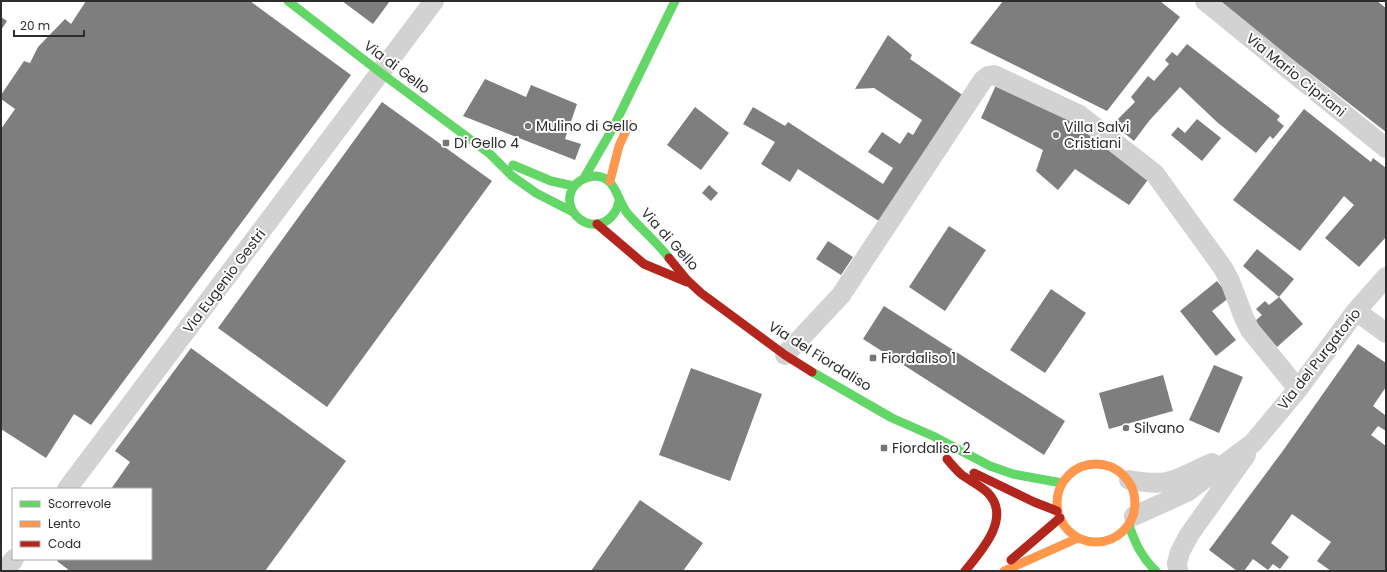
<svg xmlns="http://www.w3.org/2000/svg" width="1387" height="572" font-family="Poppins,sans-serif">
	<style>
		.building { fill: #7e7e7e }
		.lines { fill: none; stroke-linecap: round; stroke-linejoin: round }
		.street { stroke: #d2d2d2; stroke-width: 20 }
		.fast { stroke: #63d668; stroke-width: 9 }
		.slow { stroke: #ff974d; stroke-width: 9 }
		.jam { stroke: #b3261e; stroke-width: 9 }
		.poi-dot { fill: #767676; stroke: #fff; stroke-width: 1.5 }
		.labels { text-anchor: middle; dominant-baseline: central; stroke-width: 4; stroke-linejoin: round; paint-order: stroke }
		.street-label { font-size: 14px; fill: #2d2d2d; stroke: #fff }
		.poi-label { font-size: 14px; fill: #2d2d2d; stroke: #fff; text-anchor: start }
	</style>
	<rect width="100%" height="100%" fill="#fff"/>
	<path class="building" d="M86,1H250L351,75L91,425L74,414L46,458L1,429V129L15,109L1,99V95L24,61L30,63L38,47L65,19L71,24Z
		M342,1H390L373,24Z
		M1003,1H1160L1180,17L1107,111L970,43Z
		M1217,1H1377L1386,8V132Z
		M1,17L7,21L1,30Z
		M888,35L912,55L910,59L964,96L882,223L798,169L790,182L761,164L775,142L743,124L753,107L785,126L788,122L883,184L893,168L868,152L882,132L900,144L908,132L913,135L922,120L874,88L855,89Z
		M1187,44L1280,116L1277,120L1284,126L1273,139L1270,136L1256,153L1218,123L1180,87L1149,121L1134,141L1113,124L1135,102L1131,97L1148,76L1154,81L1169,64L1165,60L1172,52L1177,56Z
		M485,79L526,97L531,85L577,104L565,139L581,144L575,160L463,116Z
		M997,83L1080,120L1150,177L1129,205L1075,169L1058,190L1036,171L1043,150L981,118Z
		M382,102L492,181L327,407L218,328Z
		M695,107L729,133L701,170L667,145Z
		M1304,109L1371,162L1373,158L1386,168V237L1359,267L1325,238L1354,205L1344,196L1300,251L1233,200Z
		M1197,119L1221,138L1202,161L1171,135L1178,127L1185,133Z
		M709,185L718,193L711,201L702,193Z
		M949,226L986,250L945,311L909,287Z
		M828,241L853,257L841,275L816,259Z
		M1257,249L1294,279L1279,297L1243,266Z
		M1217,281L1230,297L1212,311L1236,340L1216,356L1180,311Z
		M1051,289L1086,313L1045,373L1010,350Z
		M1279,297L1303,324L1277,347L1255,321L1262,315L1256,309L1265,301L1269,305Z
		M884,306L1065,421L1044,455L863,339Z
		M1358,344L1386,363V387L1373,406L1385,415L1386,414V431L1378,426L1371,435L1386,446V571H1331L1317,561L1331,542L1292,514L1271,543L1289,557L1280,569L1273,564L1268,570L1253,559L1244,571H1237L1209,550L1282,452Z
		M191,348L346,461L265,571H70L57,561L59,559H151V489H111L130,462L115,451Z
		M1214,365L1243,377L1219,433L1189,420Z
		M691,368L762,394L730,481L659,455Z
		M1163,375L1173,411L1109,429L1099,393Z
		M640,500L703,543L683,571H591Z"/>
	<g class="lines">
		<path class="street" d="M1205,1L1386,148
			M1356,311L1386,333
			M785,355L841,295L983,80L988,76L994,75L1078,114L1155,174L1223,268L1230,281L1244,318L1250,330L1298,389
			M1129,480C1141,482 1154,484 1166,482C1182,479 1197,469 1212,463
			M67,489L434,1
			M1134,516L1187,492L1253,443L1298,389L1356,311L1386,277
			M5,571L14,559
			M1178,571L1177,563L1180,552L1189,535L1246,455"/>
		<path class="fast" d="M288,1L381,73L490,154L512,176L536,193L573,212
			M513,165L551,181L574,186
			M584,178L613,128L675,1
			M619,201C618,205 617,209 615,212C596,242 555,211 575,185C580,180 586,177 594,176C617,176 616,200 628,214C641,229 657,242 669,258
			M812,372L892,418L933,436L990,466L1013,474L1062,483
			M1129,525C1135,543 1142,558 1156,571"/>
		<path class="slow" d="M610,181L619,146L629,124
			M1057 503a39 39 0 1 1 78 0a39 39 0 1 1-78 0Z
			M1004,571L1078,538"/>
		<path class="jam" d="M597,224L644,264L687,282
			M669,258L687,280L701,293L785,355L812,372
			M947,459C952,465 956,470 962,475C970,481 980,485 988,493C1012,518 981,551 965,571
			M974,473L1034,502L1057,511
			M1011,560L1060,518"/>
	</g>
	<g class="poi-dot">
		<circle cx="528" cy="126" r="4"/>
		<circle cx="1056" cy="135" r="4"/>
		<rect x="442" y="139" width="8" height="8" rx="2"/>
		<rect x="869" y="354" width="8" height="8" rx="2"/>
		<circle cx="1126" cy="428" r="4"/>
		<rect x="880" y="444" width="8" height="8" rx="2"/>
	</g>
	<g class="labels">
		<g class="street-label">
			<text transform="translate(397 67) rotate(37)">Via di Gello</text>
			<text transform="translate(1296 75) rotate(39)">Via Mario Cipriani</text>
			<text transform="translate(670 239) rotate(48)">Via di Gello</text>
			<text transform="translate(224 281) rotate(-53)">Via Eugenio Gestri</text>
			<text transform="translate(820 356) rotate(32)">Via del Fiordaliso</text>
			<text transform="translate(1319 359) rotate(-52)">Via del Purgatorio</text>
		</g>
		<g class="poi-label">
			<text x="536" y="126">Mulino di Gello</text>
			<text x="1064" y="127">Villa Salvi<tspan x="1064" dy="16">Cristiani</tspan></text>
			<text x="454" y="143">Di Gello 4</text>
			<text x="881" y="358">Fiordaliso 1</text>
			<text x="1134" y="428">Silvano</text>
			<text x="892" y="448">Fiordaliso 2</text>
		</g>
	</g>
	<rect width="1387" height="572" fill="none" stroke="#2d2d2d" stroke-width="4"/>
	<rect x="12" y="488" width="140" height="72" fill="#ffffff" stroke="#ababab"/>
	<rect x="20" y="501" width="20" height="6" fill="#63d668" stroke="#ababab"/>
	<text x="48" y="508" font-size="12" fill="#2d2d2d">Scorrevole</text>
	<rect x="20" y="521" width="20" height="6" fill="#ff974d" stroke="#ababab"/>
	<text x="48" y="528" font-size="12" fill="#2d2d2d">Lento</text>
	<rect x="20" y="541" width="20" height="6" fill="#b3261e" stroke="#ababab"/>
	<text x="48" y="548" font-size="12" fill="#2d2d2d">Coda</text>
	<path d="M14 30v6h70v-6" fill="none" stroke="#2d2d2d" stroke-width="2"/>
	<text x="20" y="30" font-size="12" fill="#2d2d2d" stroke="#ffffff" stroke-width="3" paint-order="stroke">20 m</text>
</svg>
